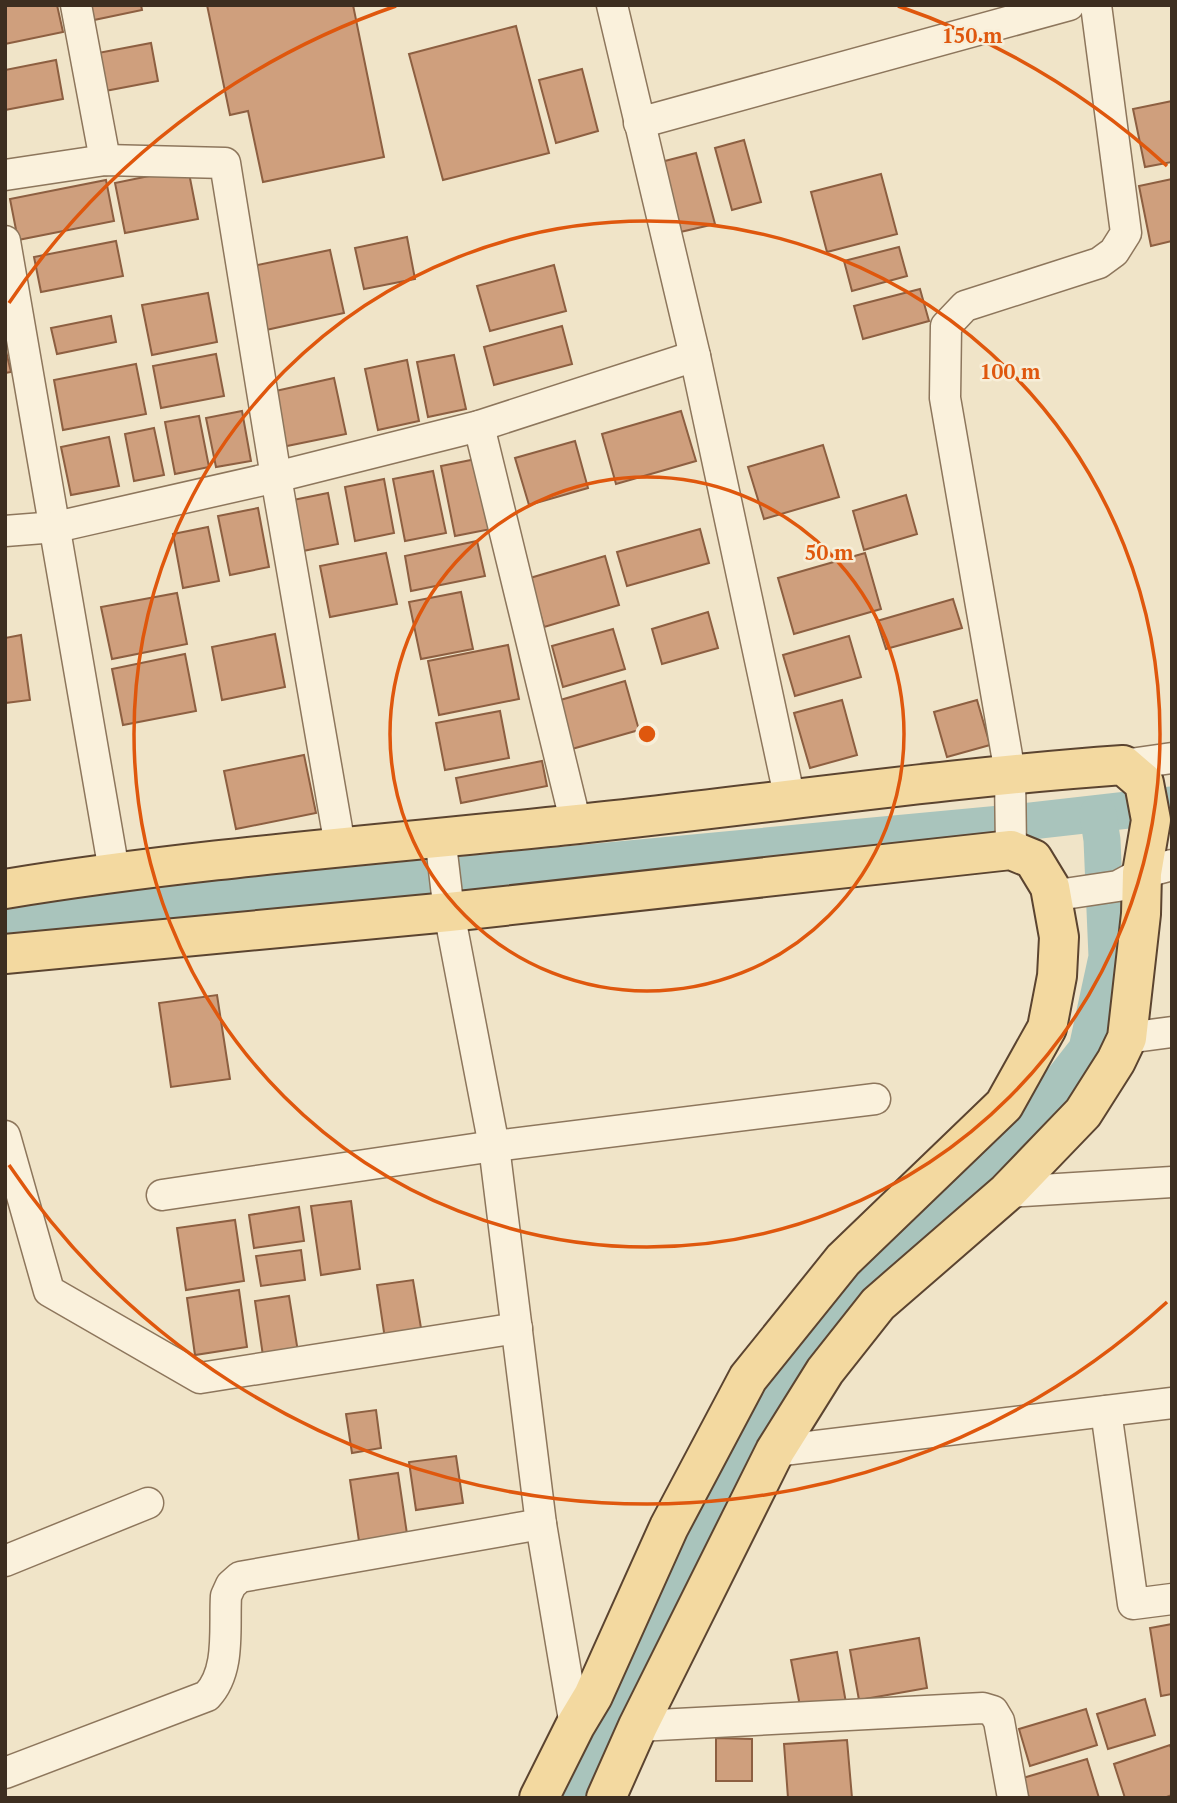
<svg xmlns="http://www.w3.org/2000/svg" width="1177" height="1803" font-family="'PT Serif',serif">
  <rect width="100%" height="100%" fill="#f0e4c8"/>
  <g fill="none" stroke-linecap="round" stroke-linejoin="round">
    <g stroke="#a9c4bc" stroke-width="37">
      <polyline points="5,918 1031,821 1172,805"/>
      <polyline points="572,1798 728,1477 787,1364 860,1283 1020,1135 1087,1049 1107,957 1102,840 1098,814"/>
    </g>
  </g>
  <g fill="#cf9f7d" stroke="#8d5f41" stroke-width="2">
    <polygon points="5,5 57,5 63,32 5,44"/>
    <polygon points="91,5 141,5 142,10 94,20"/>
    <polygon points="207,5 353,5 384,157 263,182 248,111 230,115"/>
    <polygon points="516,26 549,153 443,180 409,54"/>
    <polygon points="151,43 158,81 105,91 98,53"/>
    <polygon points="56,60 63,99 5,110 5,70"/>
    <polygon points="582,69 598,131 556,143 539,80"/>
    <polygon points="1172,101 1172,162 1145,167 1133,109"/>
    <polygon points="744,140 761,202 732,210 715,148"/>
    <polygon points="696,153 715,224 676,233 657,163"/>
    <polygon points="188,168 198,219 125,233 115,183"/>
    <polygon points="881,174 897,234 827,252 811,192"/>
    <polygon points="1172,179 1172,241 1151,246 1139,186"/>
    <polygon points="106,180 114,221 18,240 10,199"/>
    <polygon points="407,237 415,279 364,289 355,248"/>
    <polygon points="116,241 123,276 41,292 34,257"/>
    <polygon points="899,247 907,276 852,291 844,261"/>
    <polygon points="330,250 344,313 266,330 253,266"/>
    <polygon points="554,265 566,311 490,331 477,286"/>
    <polygon points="920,289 929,321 863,339 854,306"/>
    <polygon points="208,293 217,342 152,355 142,305"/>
    <polygon points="111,316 116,342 57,354 51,328"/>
    <polygon points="562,326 572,364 494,385 484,347"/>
    <polygon points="5,347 11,372 5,373"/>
    <polygon points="216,354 224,396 161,408 153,366"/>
    <polygon points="454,355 466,409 428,417 417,362"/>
    <polygon points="407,360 419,421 378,430 365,369"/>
    <polygon points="136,364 146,414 63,430 54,380"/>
    <polygon points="334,378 346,434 282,447 271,392"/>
    <polygon points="242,411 251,461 216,467 206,418"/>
    <polygon points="681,411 696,461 616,484 602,434"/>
    <polygon points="199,416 209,467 175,474 165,422"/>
    <polygon points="154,428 164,475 134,481 125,434"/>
    <polygon points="109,437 119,486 71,495 61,447"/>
    <polygon points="575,441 588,488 529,505 515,458"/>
    <polygon points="823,445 839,497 764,519 748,467"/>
    <polygon points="476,459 491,529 455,536 441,466"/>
    <polygon points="433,471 446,533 405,541 393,479"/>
    <polygon points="384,479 394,533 355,541 345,487"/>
    <polygon points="328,493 338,544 303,551 293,500"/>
    <polygon points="906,495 917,534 864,550 853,511"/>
    <polygon points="258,508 269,567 230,575 218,516"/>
    <polygon points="208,527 219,581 183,588 173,534"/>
    <polygon points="700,529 709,563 627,586 617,552"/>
    <polygon points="477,541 485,576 411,591 405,556"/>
    <polygon points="386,553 397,604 330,617 320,566"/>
    <polygon points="865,553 881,609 794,634 778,578"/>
    <polygon points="605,556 619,605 544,627 530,578"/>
    <polygon points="461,592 473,649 421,659 409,602"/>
    <polygon points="177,593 187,644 112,659 101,607"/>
    <polygon points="953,599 962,628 886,649 877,621"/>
    <polygon points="708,612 718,648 662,664 652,629"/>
    <polygon points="613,629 625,669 563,687 552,646"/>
    <polygon points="275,634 285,687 222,700 212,647"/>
    <polygon points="21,635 30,700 5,703 5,638"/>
    <polygon points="849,636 861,677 795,696 783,655"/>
    <polygon points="508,645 519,699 439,715 428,661"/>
    <polygon points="185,654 196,711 123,725 112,669"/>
    <polygon points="625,681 639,730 572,749 557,701"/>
    <polygon points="842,700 857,755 810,768 794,713"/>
    <polygon points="977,700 990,745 947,757 934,712"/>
    <polygon points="500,711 509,758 445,770 436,723"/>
    <polygon points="304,755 316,813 236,829 224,771"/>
    <polygon points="542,761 547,786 461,803 456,778"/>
    <polygon points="217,995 230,1079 171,1087 159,1003"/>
    <polygon points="351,1201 360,1269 321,1275 311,1206"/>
    <polygon points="299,1207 304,1241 254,1248 249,1215"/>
    <polygon points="235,1220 244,1281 186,1290 177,1228"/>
    <polygon points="301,1250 305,1280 261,1286 256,1256"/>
    <polygon points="413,1280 422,1334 385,1339 377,1285"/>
    <polygon points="239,1290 247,1347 195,1355 187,1298"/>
    <polygon points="289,1296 298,1352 263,1356 255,1301"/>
    <polygon points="376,1410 381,1448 352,1453 346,1414"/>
    <polygon points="456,1456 463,1503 416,1510 409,1462"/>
    <polygon points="398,1473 407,1534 359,1541 350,1480"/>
    <polygon points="1172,1624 1172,1694 1161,1696 1150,1628"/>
    <polygon points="919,1638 927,1688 859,1700 850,1650"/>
    <polygon points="837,1652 846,1703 801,1711 791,1660"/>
    <polygon points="1145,1699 1155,1735 1108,1749 1097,1714"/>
    <polygon points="1086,1709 1097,1745 1030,1766 1019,1729"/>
    <polygon points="716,1738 752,1739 752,1781 716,1781"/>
    <polygon points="847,1740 852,1798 788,1798 784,1744"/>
    <polygon points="1170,1745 1172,1751 1172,1795 1164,1798 1125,1798 1114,1764"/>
    <polygon points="1087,1759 1099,1798 1029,1798 1023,1778"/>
  </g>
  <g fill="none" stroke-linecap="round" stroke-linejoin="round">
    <g stroke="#8d765c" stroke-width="33">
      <g id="minor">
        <polyline points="76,5 105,160"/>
        <polyline points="612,5 695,356 790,800"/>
        <polyline points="639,123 1069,5"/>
        <polyline points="5,175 105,160 225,163 276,477 340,846"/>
        <polyline points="5,241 114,871"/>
        <polyline points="479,426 576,824"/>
        <polyline points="5,531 56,527 276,477 479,426 695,356"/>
        <polyline points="1123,765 1172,758"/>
        <polyline points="440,836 449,912 494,1146 541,1524 575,1726"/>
        <polyline points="1011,850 1010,773 945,398 946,326 965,306 1099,263 1114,252 1126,233 1096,5"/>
        <polyline points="1051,896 1118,886 1142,873 1172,865"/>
        <polyline points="1127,1038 1172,1032"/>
        <polyline points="5,1136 49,1291 200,1378 517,1328"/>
        <polyline points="1007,1192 1172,1182"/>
        <polyline points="162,1195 494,1146 875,1099"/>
        <polyline points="1106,1411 1133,1604 1172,1599"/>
        <polyline points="775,1451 1172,1403"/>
        <polyline points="5,1561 148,1503"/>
        <polyline points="638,1726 983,1708 993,1711 999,1721 1013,1798"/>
        <path d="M5 1773 207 1696C231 1671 224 1628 226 1596L231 1585 240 1577 541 1524"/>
      </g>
    </g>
    <g stroke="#5b4430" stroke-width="42">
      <g id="primary">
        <path d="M5 889C195 858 387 844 578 824 760 805 941 778 1123 765L1144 783 1151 820 1142 873 1141 914 1127 1038 1116 1061 1083 1113 1007 1192 878 1304 825 1371 775 1451 638 1726 606 1798"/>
        <polyline points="5,954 449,912 1011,850 1033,859 1050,887 1059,937 1057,976 1047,1028 1004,1105 843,1260 748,1378 669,1527 593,1696 575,1726 539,1798"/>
      </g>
    </g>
    <use href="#minor" stroke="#faf1dc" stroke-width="30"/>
    <use href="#primary" stroke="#f3d9a0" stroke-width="38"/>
  </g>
  <g fill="none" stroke="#df570d" stroke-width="3.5">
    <circle cx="647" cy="734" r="257"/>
    <circle cx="647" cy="734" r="513"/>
    <path d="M1167 1302A770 770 0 0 1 9 1165M9 303A770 770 0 0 1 396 6M898 6A770 770 0 0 1 1167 166"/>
  </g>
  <circle cx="647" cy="734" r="10" fill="#df570d" stroke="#f7eed8" stroke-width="3.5"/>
  <g font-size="21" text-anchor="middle" font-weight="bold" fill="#df570d" stroke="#f7eed8" stroke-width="5" stroke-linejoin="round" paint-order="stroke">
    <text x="972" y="43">150 m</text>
    <text x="1010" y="379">100 m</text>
    <text x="829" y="560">50 m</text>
  </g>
  <rect width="1177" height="1803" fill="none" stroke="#3d2e20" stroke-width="14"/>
</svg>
